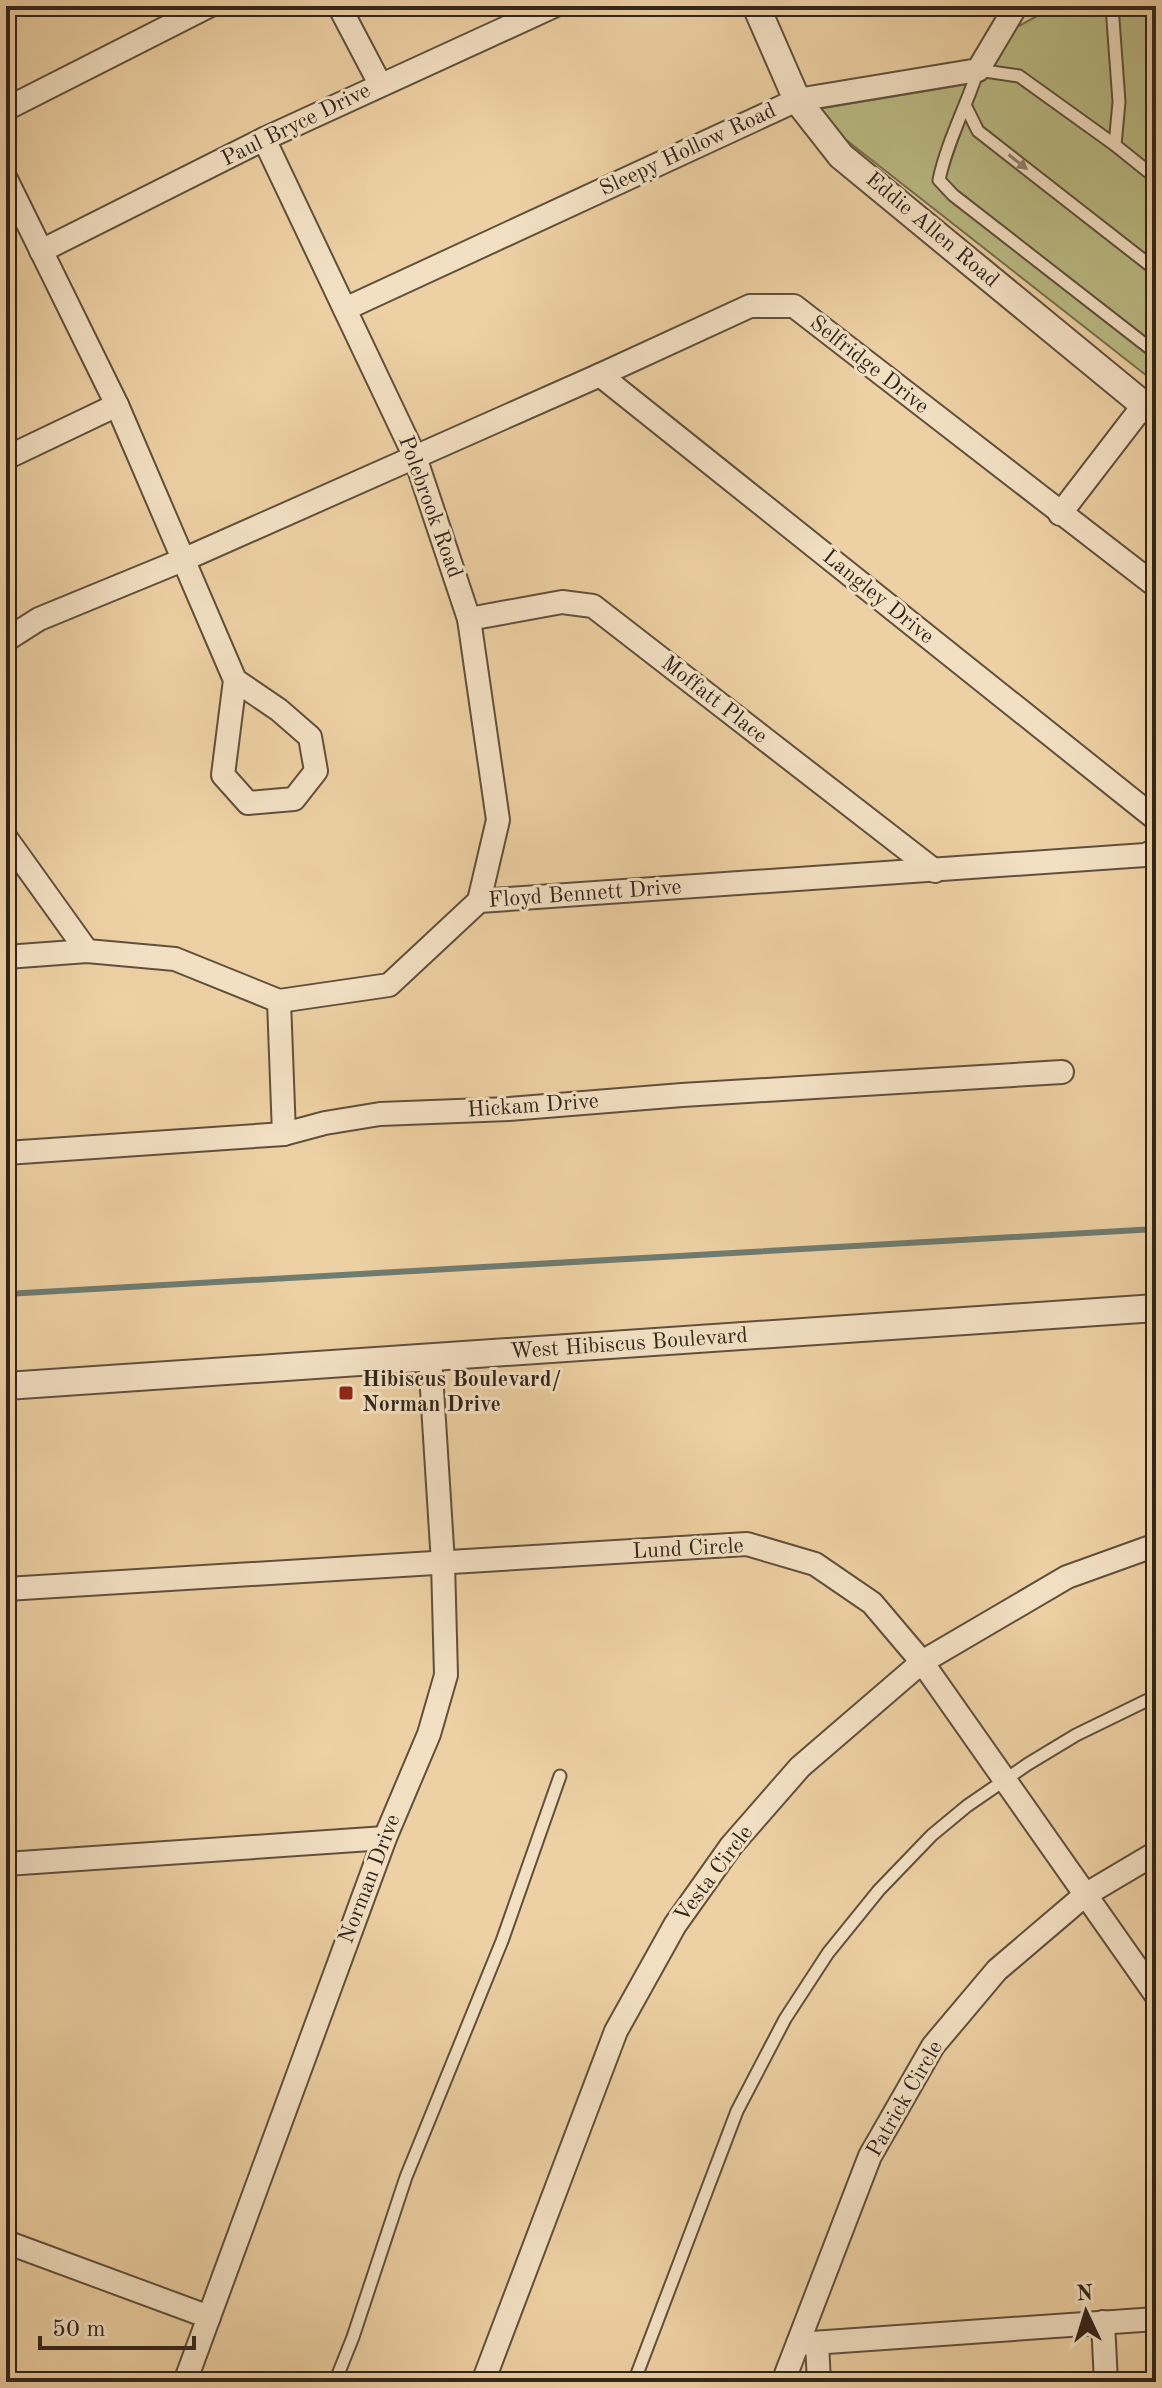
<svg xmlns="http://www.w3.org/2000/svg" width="1162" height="2388" font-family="'Old Standard TT',serif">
  <rect width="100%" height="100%" fill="#edd0a3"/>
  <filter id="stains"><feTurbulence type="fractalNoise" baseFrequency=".0025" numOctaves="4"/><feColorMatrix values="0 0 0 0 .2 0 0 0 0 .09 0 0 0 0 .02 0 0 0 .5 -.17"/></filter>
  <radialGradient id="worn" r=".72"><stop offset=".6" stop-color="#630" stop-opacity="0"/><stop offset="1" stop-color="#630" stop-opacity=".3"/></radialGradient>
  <polygon fill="#babb84" stroke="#767050" stroke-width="2" points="1055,6 1156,6 1156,383 836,132 818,109 980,82 987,77 1017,27"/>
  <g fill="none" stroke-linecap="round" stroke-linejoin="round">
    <polyline stroke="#6f7c70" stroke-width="6" points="6,1294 1156,1229"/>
    <g stroke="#60503d" stroke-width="15">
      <g id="service">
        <polyline points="1112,6 1119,102 1115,145"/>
        <polyline points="966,107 978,131 1156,270"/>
        <path d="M1156 178 1115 145 1019 76 978 70C966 107 947 142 939 180L953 195 1156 353"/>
        <polyline points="335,2382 353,2337 406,2177 502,1941 560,1776"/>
        <polyline points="634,2382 737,2111 785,2019 828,1953 879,1890 932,1835 967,1806 1028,1764 1076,1735 1156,1696"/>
      </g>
    </g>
    <g stroke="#60503d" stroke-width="26">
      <g id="minor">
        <polyline points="339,6 380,84"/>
        <polyline points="6,109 209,6"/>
        <polyline points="264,139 415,457 469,619 498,820 479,901"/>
        <polyline points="6,179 117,405 235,680 223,775 248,803 294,799 316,771 310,737 279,710 235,680"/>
        <polyline points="41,251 264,139 554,6"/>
        <polyline points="345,309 797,100 978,70 1016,6"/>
        <polyline points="600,375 1156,819"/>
        <polyline points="6,458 117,405"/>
        <polyline points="1060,514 1143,406"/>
        <polyline points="469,619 562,602 593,606 935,871"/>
        <polyline points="6,640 39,619 185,559 600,375 750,306 794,306 1156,586"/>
        <polyline points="6,838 87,951"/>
        <polyline points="6,957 87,951 175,959 279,1001 389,985 479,901 1145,855 1156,850"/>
        <polyline points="279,1001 284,1134"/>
        <polyline points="6,1153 284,1134 325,1123 380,1114 509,1109 682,1095 1062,1072"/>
        <polyline points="6,1589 747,1544 815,1564 872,1603 922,1662 1156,1995"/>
        <polyline points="6,1864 385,1838"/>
        <polyline points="6,2242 209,2317"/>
        <polyline points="1103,2322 1106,2382"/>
        <polyline points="817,2343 819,2382"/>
        <polyline points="798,2344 1156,2319"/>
        <polyline points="185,2382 385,1838 429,1734 446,1675 443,1563 430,1358"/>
        <polyline points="483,2382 616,2031 675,1925 731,1846 800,1767 922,1662 1067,1577 1156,1545"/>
        <polyline points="783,2382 870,2156 933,2046 997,1970 1085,1895 1156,1853"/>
      </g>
    </g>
    <g stroke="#60503d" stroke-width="30">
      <g id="tertiary">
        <polyline points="756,6 797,100 841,156 1156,415"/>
        <polyline points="6,1386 1156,1308"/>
      </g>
    </g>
    <use href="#service" stroke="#f3e0c3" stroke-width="11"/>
    <use href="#minor" stroke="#f3e0c3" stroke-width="22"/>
    <use href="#tertiary" stroke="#f3e0c3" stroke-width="26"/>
  </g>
  <defs><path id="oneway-solid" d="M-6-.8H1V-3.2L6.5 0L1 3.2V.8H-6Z" transform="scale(2)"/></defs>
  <use fill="#92826f" href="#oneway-solid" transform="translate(1018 162) rotate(38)"/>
  <rect fill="#8f2418" stroke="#f3e0c3" stroke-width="3" x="338" y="1385" width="16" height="16" rx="4"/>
  <g text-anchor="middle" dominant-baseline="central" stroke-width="6" stroke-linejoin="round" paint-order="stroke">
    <g font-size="22" fill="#31251b" stroke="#f3e0c3">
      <text transform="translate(296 125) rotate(-26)">Paul Bryce Drive</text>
      <text transform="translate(688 150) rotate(-25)">Sleepy Hollow Road</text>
      <text transform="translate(932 230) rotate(40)">Eddie Allen Road</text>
      <text transform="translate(869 365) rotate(38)">Selfridge Drive</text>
      <text transform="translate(430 507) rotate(70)">Polebrook Road</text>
      <text transform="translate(878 597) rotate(39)">Langley Drive</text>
      <text transform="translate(714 700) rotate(38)">Moffatt Place</text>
      <text transform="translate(585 894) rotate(-4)">Floyd Bennett Drive</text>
      <text transform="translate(533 1106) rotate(-4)">Hickam Drive</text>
      <text transform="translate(629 1344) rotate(-4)">West Hibiscus Boulevard</text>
      <text transform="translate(688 1549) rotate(-3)">Lund Circle</text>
      <text transform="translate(714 1874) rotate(-53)">Vesta Circle</text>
      <text transform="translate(370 1879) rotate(-69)">Norman Drive</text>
      <text transform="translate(905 2099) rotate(-60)">Patrick Circle</text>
    </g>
    <g font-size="22" font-weight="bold" fill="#31251b" stroke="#f3e0c3" text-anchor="start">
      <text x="362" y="1380">Hibiscus Boulevard/<tspan x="362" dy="25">Norman Drive</tspan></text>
    </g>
  </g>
  <rect width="1162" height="2388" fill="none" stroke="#edd0a3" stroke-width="32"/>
  <rect x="8" y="8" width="1146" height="2372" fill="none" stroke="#31251b" stroke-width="4"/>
  <rect x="16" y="16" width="1130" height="2356" fill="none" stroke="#31251b" stroke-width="2"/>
  <g transform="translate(1086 2312) rotate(356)" stroke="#f3e0c3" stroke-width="6" paint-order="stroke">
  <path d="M0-6L14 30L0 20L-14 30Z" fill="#31251b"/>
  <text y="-12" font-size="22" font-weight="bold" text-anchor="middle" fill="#31251b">N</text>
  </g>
  <path d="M40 2336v12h154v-12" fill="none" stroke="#31251b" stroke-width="4"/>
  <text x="52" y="2336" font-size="24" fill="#31251b" stroke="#f3e0c3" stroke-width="6" paint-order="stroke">50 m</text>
  <rect width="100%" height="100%" filter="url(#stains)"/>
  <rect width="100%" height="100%" fill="url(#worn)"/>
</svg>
